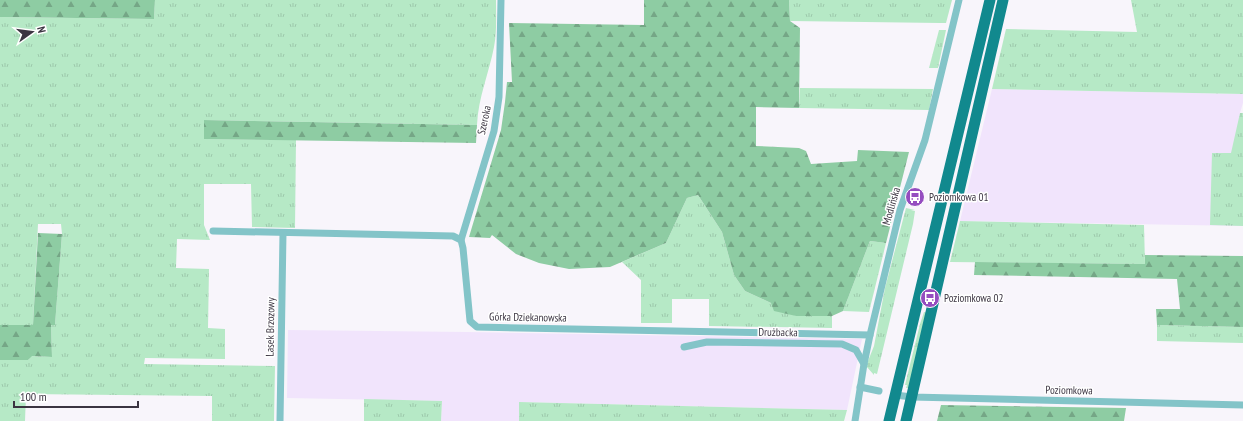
<svg xmlns="http://www.w3.org/2000/svg" width="1243" height="421" font-family="'PT Sans Narrow',sans-serif">
  <defs>
    <pattern id="grass-tufts" width="24" height="20" patternUnits="userSpaceOnUse"><rect width="24" height="20" fill="#b6e9c6"/><path d="M3 7l-1-3M5 7V3M7 7l1-3M15 17l-1-3M17 17v-4M19 17l1-3" fill="none" stroke="#9dc8ab"/></pattern>
    <pattern id="forest-firs" width="22" height="20" patternUnits="userSpaceOnUse"><rect width="22" height="20" fill="#8ecca3"/><path d="M5 1l3.5 6h-7zM16 11l3.5 6h-7z" fill="#75a686"/></pattern>
  </defs>
  <rect width="100%" height="100%" fill="#f8f5fb"/>
  <g fill="#f1e4fc">
    <polygon points="992,89 1243,94 1243,103 1240,113 1243,226 960,221"/>
    <polygon points="288,330 467,332 862,339 847,410 519,402 519,421 441,421 442,401 287,398"/>
  </g>
  <g fill="url(#grass-tufts)">
    <path d="M155 0H496C496 15 497 32 494 47 489 73 478 98 477 125L204 120V139L296 140 295 228 252 227 251 184H204V225L210 240 177 239 176 268 209 269 208 328 225 329V359L145 358 144 364 275 366 274 421H212V396L26 394 25 421H0V360H28L31 356 52 357 51 325H55L62 234 61 224H38L33 325H0V17L154 19Z"/>
    <polygon points="789,0 952,0 946,23 940,23 790,21"/>
    <polygon points="1131,0 1243,0 1243,94 992,89 1006,29 1137,32"/>
    <polygon points="939,30 946,30 938,68 929,68"/>
    <polygon points="800,88 933,89 929,110 799,108"/>
    <polygon points="1240,113 1243,113 1243,226 1210,225 1212,153 1231,153"/>
    <polygon points="698,195 722,232 734,275 745,291 771,303 796,316 832,316 832,328 709,326 709,299 672,299 672,323 641,323 641,280 622,262 666,243 687,198"/>
    <polygon points="906,208 915,210 911,210 915,211 913,224 877,374 874,373 874,375 866,366 874,346 885,288"/>
    <polygon points="960,221 1144,225 1145,264 950,262"/>
    <polygon points="870,241 886,243 869,312 843,311"/>
    <polygon points="924,312 929,313 910,388 906,388 907,385 905,385 920,324 922,325 920,324"/>
    <polygon points="1157,325 1243,327 1243,343 1157,341"/>
    <polygon points="364,399 442,401 441,421 364,421"/>
    <polygon points="519,402 847,410 844,421 519,421"/>
  </g>
  <g fill="url(#forest-firs)">
    <polygon points="0,0 155,0 154,19 0,17"/>
    <polygon points="644,0 789,0 790,21 800,28 799,108 756,107 756,146 799,148 806,151 811,164 857,161 858,150 909,152 886,243 870,241 843,311 832,316 796,316 774,311 771,303 745,291 734,275 722,232 698,195 687,198 666,243 610,267 569,269 539,263 516,254 492,235 490,238 469,237 501,130 505,102 507,82 512,82 509,23 644,25"/>
    <polygon points="204,120 477,125 476,143 204,139"/>
    <polygon points="38,233 62,234 55,325 51,325 52,357 32,356 28,360 0,360 0,325 33,325"/>
    <polygon points="1145,255 1243,256 1243,327 1157,325 1156,309 1180,309 1177,279 974,275 975,262 1145,264"/>
    <polygon points="941,405 1126,408 1124,421 937,421"/>
  </g>
  <g fill="none" stroke-linecap="round" stroke-linejoin="round">
    <g stroke="#83c4c8" stroke-width="7">
      <polyline points="213,231 453,236 461,240 463,248 470,321 477,327 870,335"/>
      <polyline points="461,240 494,131 499,97 501,0"/>
      <polyline points="684,347 707,342 842,344 856,350 864,364"/>
      <polyline points="860,387 879,391"/>
      <polyline points="895,395 912,397 1243,405"/>
      <polyline points="280,421 283,233"/>
      <polyline points="855,421 864,364 870,335 900,210 925,140 959,0"/>
    </g>
    <g stroke="#11898e" stroke-width="11">
      <polyline points="889,421 990,0"/>
      <polyline points="906,421 1003,0"/>
    </g>
  </g>
  <defs>
    <g id="bus-disc" transform="scale(1)"><circle r="9.5" fill="#954dc0" stroke="#fff"/><path d="M-5-6H5V4H4V6H2V4H-2V6H-4V4H-5ZM-3.5-4V0h7V-4ZM-3.5 1.2v1.5H-2V1.2ZM2 1.2v1.5H3.5V1.2Z" fill="#fff"/></g>
  </defs>
  <g fill-rule="evenodd">
    <use href="#bus-disc" x="915" y="197"/>
    <use href="#bus-disc" x="930" y="298"/>
  </g>
  <g text-anchor="middle" dominant-baseline="central" stroke-width="3" stroke-linejoin="round" paint-order="stroke">
    <g font-size="11" fill="#3b3441" stroke="#fff">
      <text transform="translate(484 120) rotate(-78)">Szeroka</text>
      <text transform="translate(891 206) rotate(-74)">Modlińska</text>
      <text transform="translate(528 317) rotate(1)">Górka Dziekanowska</text>
      <text transform="translate(270 327) rotate(-89)">Lasek Brzozowy</text>
      <text transform="translate(778 332) rotate(1)">Drużbacka</text>
      <text transform="translate(1069 390) rotate(1)">Poziomkowa</text>
    </g>
    <g font-size="11" fill="#3b3441" stroke="#fff" text-anchor="start">
      <text x="929" y="197">Poziomkowa 01</text>
      <text x="944" y="298">Poziomkowa 02</text>
    </g>
  </g>
  <g transform="translate(32 32) rotate(76)" stroke="#ffffff" stroke-width="3" paint-order="stroke">
  <path d="M0-3L7 15L0 10L-7 15Z" fill="#3b3441"/>
  <text y="-6" font-size="11" font-weight="bold" text-anchor="middle" fill="#3b3441">N</text>
  </g>
  <path d="M14 401v6h124v-6" fill="none" stroke="#3b3441" stroke-width="2"/>
  <text x="20" y="401" font-size="12" fill="#3b3441" stroke="#ffffff" stroke-width="3" paint-order="stroke">100 m</text>
</svg>
